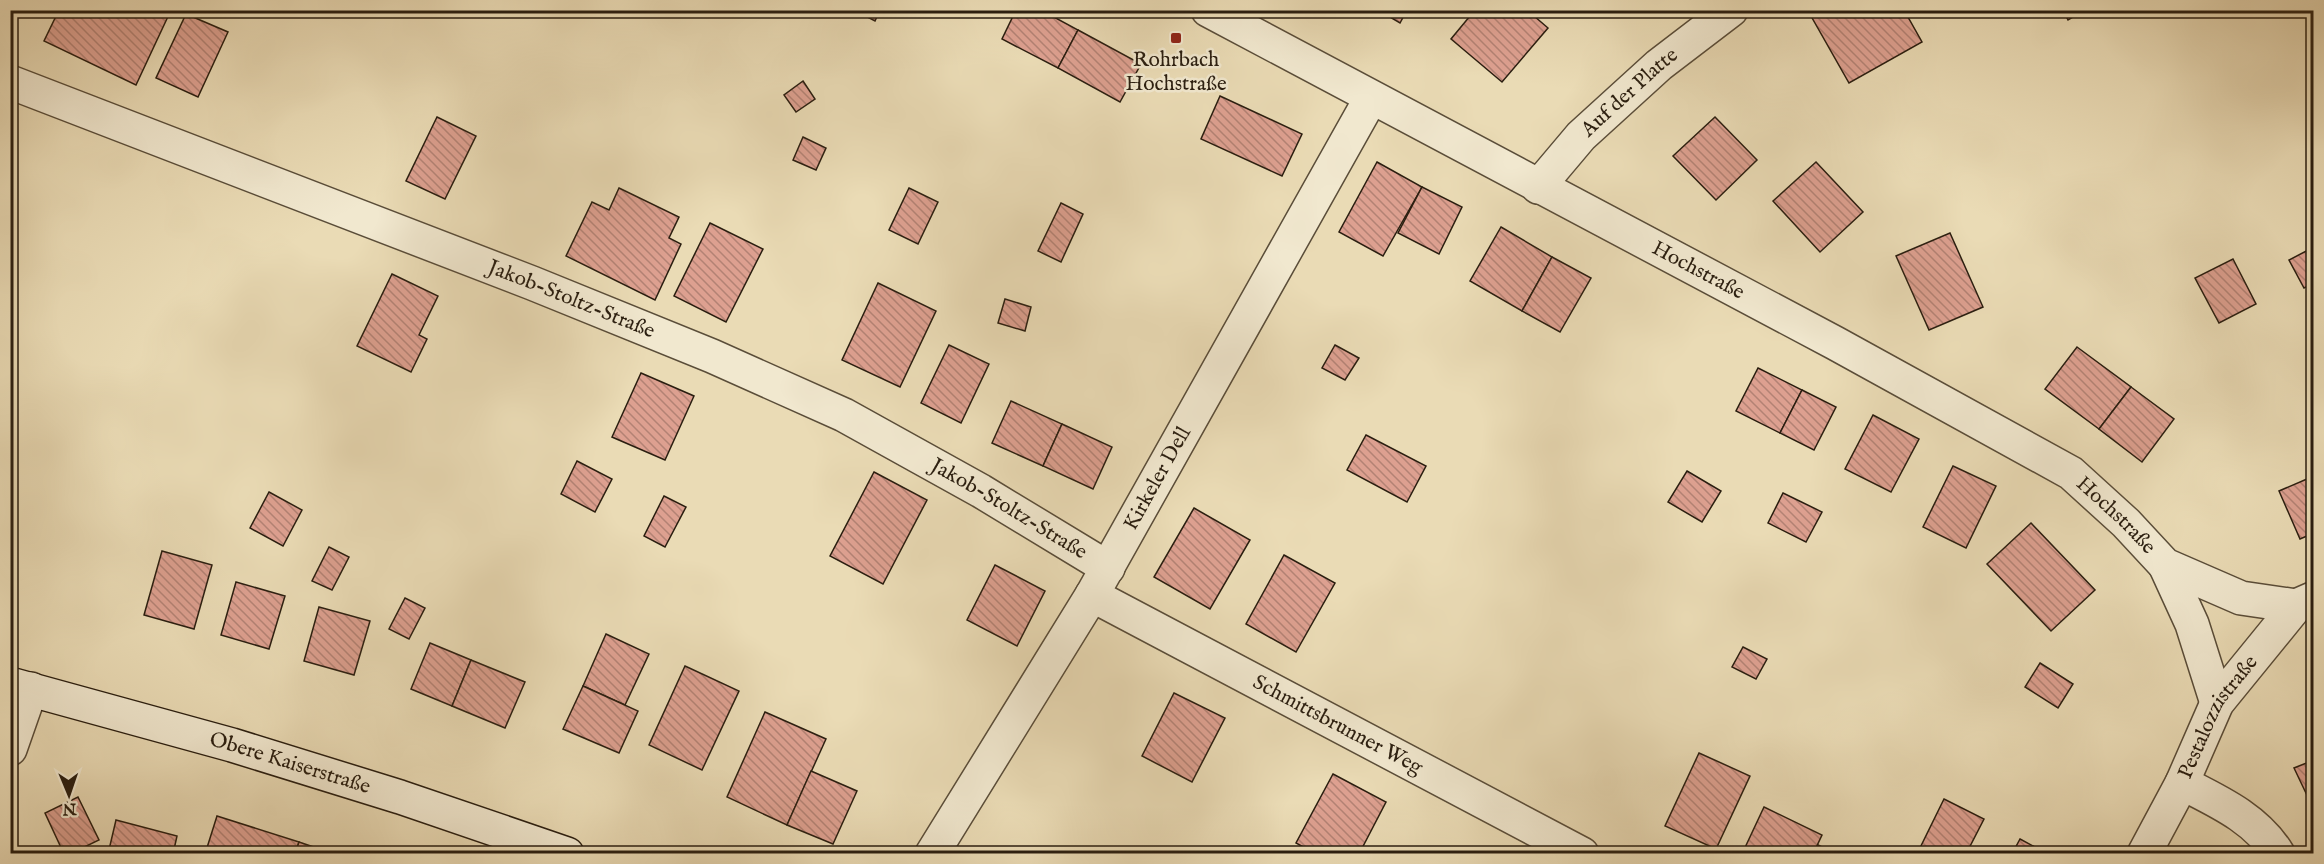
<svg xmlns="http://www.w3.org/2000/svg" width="2324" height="864" font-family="'IM FELL English',serif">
  <defs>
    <pattern id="building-back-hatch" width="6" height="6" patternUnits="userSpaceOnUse" patternTransform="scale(1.5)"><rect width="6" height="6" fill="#dda090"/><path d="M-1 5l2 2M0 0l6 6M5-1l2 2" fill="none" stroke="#b38274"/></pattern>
  </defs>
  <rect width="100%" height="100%" fill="#eadbb5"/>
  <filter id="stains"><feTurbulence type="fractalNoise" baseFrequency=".00333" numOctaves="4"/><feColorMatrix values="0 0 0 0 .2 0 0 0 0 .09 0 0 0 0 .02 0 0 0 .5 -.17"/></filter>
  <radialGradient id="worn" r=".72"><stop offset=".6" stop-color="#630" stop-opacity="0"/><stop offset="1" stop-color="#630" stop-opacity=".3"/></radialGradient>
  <g fill="url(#building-back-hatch)" stroke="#2a1e10" stroke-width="1.5">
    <polygon points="59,10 171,10 136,85 44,41"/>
    <polygon points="854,10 880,10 875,21"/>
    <polygon points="1016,10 1041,10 1078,30 1058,68 1002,39"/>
    <polygon points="1378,10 1407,10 1400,23"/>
    <polygon points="1475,10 1527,10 1548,28 1502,82 1451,39"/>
    <polygon points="1821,10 1904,10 1922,42 1849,83 1811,16"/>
    <polygon points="2063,10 2085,10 2068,20"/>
    <polygon points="186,14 228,32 198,97 156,78"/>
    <polygon points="1078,30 1141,64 1120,102 1058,68"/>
    <polygon points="803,81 815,99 796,112 784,95"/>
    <polygon points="1220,96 1302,134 1282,176 1201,139"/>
    <polygon points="437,117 476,136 445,199 406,181"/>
    <polygon points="1715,117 1757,160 1716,200 1673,156"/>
    <polygon points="803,137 826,148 816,170 793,160"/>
    <polygon points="1377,162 1422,187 1383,256 1339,232"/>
    <polygon points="1816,162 1863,212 1820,252 1773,201"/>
    <polygon points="1422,187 1462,207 1439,254 1398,233"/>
    <polygon points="619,188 679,217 669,238 681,244 655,300 566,256 592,202 609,210"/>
    <polygon points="909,188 938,202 918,244 889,230"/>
    <polygon points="1061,203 1083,214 1061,262 1038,251"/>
    <polygon points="710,223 763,249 726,322 674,296"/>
    <polygon points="1501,227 1552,257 1522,311 1470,281"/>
    <polygon points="1950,233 1983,307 1929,330 1896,256"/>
    <polygon points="2314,247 2314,283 2304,288 2289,260"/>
    <polygon points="1552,257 1591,278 1560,332 1522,311"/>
    <polygon points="2233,259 2256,304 2219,323 2195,278"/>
    <polygon points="392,274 438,296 419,335 427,339 411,372 357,346"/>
    <polygon points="878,283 936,311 900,387 842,360"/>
    <polygon points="1005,299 1031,307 1025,331 998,323"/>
    <polygon points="949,345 989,364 961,423 921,403"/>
    <polygon points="1335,345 1359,358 1345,380 1322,368"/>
    <polygon points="2077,347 2131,387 2099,429 2045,389"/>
    <polygon points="1758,368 1802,390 1780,433 1736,411"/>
    <polygon points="641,373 694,396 665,460 612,437"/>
    <polygon points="2131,387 2174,419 2142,462 2099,429"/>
    <polygon points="1802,390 1836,407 1814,450 1780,433"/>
    <polygon points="1011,401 1062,424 1043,466 992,443"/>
    <polygon points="1873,415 1919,439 1891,492 1845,469"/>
    <polygon points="1062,424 1112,447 1093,489 1043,466"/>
    <polygon points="1366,435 1426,466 1407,502 1347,470"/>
    <polygon points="577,461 612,479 595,512 561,494"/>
    <polygon points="1953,466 1996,486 1966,548 1923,527"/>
    <polygon points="1687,471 1721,491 1702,522 1668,502"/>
    <polygon points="874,472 927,500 883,584 830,556"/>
    <polygon points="2314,476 2314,533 2300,539 2279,491"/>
    <polygon points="269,492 302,510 283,546 250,528"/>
    <polygon points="1783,493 1822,512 1806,542 1768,523"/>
    <polygon points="664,496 686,507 665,547 644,536"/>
    <polygon points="1194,508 1250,540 1210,609 1154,577"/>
    <polygon points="2031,523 2095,590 2051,631 1987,564"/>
    <polygon points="329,547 349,557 332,590 312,581"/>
    <polygon points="162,551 212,565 194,629 144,615"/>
    <polygon points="1284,555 1335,583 1296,652 1246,624"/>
    <polygon points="995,565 1045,591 1017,646 967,620"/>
    <polygon points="236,582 285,596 269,649 221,635"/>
    <polygon points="405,598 425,608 409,639 389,629"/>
    <polygon points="319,607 370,621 354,675 304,661"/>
    <polygon points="606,634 649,654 625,705 583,686"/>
    <polygon points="430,643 471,660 452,706 411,689"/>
    <polygon points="1743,647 1767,659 1756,679 1732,667"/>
    <polygon points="471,660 525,682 505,728 452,706"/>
    <polygon points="2040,663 2073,684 2058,708 2025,687"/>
    <polygon points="685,666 739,691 702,770 649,745"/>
    <polygon points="583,686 638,711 619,753 563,729"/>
    <polygon points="1174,693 1225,718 1192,782 1142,756"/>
    <polygon points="765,712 826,739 787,825 727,797"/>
    <polygon points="1699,753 1750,776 1716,849 1665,826"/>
    <polygon points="2314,760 2314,810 2294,768"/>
    <polygon points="811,771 857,791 833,844 787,825"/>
    <polygon points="1333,774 1386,802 1359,854 1316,854 1296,843"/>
    <polygon points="78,797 99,840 70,854 64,854 45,813"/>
    <polygon points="1944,799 1984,819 1966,854 1917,854"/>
    <polygon points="1764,807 1822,835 1813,854 1742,854"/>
    <polygon points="217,816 299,842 295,854 205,854"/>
    <polygon points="116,820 177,836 173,854 108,854"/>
    <polygon points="2020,839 2048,854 2012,854"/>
    <polygon points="299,842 334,854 295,854"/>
    <polygon points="1818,845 1836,854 1813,854"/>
  </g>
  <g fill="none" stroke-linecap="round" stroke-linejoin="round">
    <g stroke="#5a4d39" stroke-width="36">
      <g id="minor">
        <path id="s1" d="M1208 10 1835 343 2071 473 2126 523 2165 565 2241 598 2296 606"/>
        <path id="s2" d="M10 82 532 283 712 356 844 415 981 491 1108 568"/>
        <path id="s3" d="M1538 187 1581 136 1659 65 1731 10"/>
        <polyline points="2165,565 2192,624 2217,703"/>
        <path id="s4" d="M1092 595 1582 854"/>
        <polyline points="10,749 31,689"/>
        <path d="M2182 783C2217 801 2256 818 2278 854"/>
        <path id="s5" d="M932 854 1092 595 1371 98"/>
        <path id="s6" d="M2144 854 2182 783 2217 703 2296 606 2312 599"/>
      </g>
    </g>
    <g stroke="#2a1e10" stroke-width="36">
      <g id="secondary">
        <path id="s7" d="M10 684 232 745 400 797 567 854"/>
      </g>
    </g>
    <use href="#minor" stroke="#f1e8cf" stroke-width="33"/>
    <use href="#secondary" stroke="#f1e8cf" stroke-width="33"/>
  </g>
  <rect fill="#8f2418" stroke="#f1e8cf" stroke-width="2" x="1170" y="32" width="12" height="12" rx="3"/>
  <g text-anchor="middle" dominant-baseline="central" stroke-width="5" stroke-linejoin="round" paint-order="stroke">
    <g font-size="21" fill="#2a1e10" stroke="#f1e8cf">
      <text x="1176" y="60">Rohrbach<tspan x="1176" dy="24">Hochstraße</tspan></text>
    </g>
    <g font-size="21" fill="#2a1e10" stroke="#f1e8cf">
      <text stroke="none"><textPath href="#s3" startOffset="132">Auf der Platte</textPath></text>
      <text stroke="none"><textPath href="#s1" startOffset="555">Hochstraße</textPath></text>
      <text stroke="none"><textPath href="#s2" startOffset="602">Jakob-Stoltz-Straße</textPath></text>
      <text stroke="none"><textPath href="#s5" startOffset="438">Kirkeler Dell</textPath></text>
      <text stroke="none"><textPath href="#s2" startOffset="1088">Jakob-Stoltz-Straße</textPath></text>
      <text stroke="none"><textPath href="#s1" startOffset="1041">Hochstraße</textPath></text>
      <text stroke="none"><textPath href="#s6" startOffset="156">Pestalozzistraße</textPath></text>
      <text stroke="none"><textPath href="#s4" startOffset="278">Schmittsbrunner Weg</textPath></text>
      <text stroke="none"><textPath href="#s7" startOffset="291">Obere Kaiserstraße</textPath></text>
    </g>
  </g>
  <rect width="2324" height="864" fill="none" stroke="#eadbb5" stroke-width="36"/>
  <rect x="12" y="12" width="2300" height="840" fill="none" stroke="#2a1e10" stroke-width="3"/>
  <rect x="18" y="18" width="2288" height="828" fill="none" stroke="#2a1e10" stroke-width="1.5"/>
  <g transform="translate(69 795) rotate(178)" stroke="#f1e8cf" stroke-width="4.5" paint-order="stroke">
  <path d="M0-4.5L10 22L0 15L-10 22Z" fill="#2a1e10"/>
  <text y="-9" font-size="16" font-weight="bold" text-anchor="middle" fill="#2a1e10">N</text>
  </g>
  <rect width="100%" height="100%" filter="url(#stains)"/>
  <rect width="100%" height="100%" fill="url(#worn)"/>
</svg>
